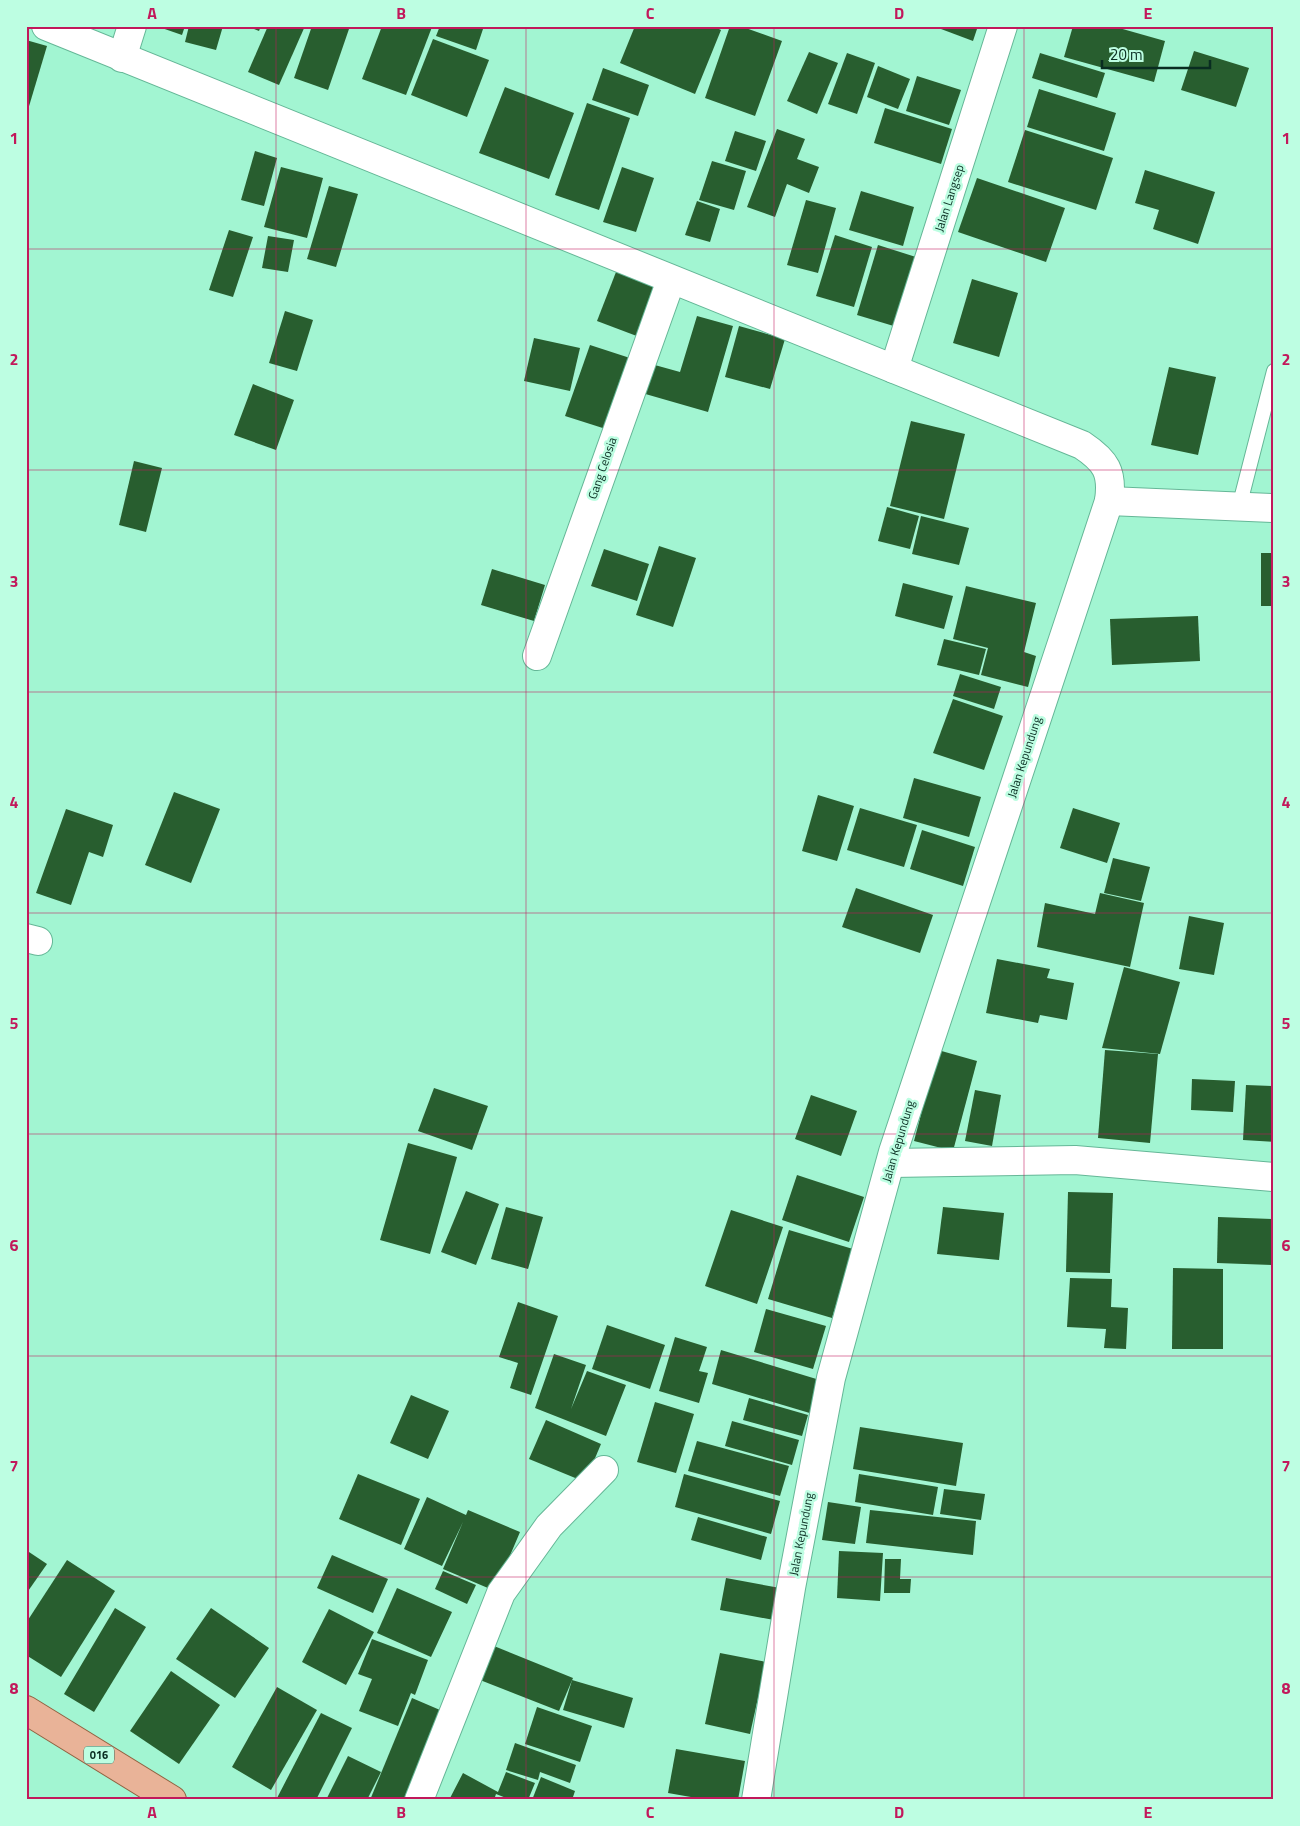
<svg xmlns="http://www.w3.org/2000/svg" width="1300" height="1826" font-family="'Titillium Web',sans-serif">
  <rect width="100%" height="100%" fill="#a2f5d2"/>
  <g fill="#285e2f">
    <polygon points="156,26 185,26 182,35"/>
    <polygon points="189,26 223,26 216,50 185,42"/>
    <polygon points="246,26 261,26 259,31"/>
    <polygon points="268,26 305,26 279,85 248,72"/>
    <polygon points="312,26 350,26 328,90 294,78"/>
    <polygon points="382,26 432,27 406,95 362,79"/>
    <polygon points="440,26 484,26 476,50 436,36"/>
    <polygon points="635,26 713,26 721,30 695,94 620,63"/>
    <polygon points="730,26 740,26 782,41 755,116 705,98"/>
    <polygon points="933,26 978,26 973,41"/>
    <polygon points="1073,26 1112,26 1165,41 1154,82 1064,57"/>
    <polygon points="433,39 489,60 467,117 411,95"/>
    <polygon points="26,40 47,46 27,113 26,113"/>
    <polygon points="1194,51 1249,68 1236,107 1181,90"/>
    <polygon points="809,52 838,63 817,114 787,101"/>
    <polygon points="847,53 875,63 857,114 828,104"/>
    <polygon points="1040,53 1105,73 1097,98 1032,78"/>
    <polygon points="878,66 910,79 898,109 867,97"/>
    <polygon points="603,68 649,85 638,116 592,100"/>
    <polygon points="917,76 961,90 949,125 906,111"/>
    <polygon points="505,87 574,113 549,179 479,153"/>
    <polygon points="1039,89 1116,113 1104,151 1027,127"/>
    <polygon points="587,103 630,118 599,210 555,195"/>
    <polygon points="885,108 952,129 941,164 874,143"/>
    <polygon points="777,129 805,139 797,159 819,167 809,193 787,184 775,217 747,207"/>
    <polygon points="1025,130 1113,158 1096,210 1008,182"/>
    <polygon points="735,131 766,141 756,171 725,161"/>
    <polygon points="255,151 277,158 264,206 241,200"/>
    <polygon points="712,161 746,171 734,210 699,200"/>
    <polygon points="281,167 323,178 307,238 264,227"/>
    <polygon points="622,167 654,178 636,232 603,222"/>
    <polygon points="1145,170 1215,192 1198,244 1153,229 1159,210 1135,203"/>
    <polygon points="977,178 1065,208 1046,262 958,232"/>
    <polygon points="329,186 358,194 336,267 307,259"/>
    <polygon points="861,191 914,207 903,246 849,230"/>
    <polygon points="806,200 836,208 818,273 787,265"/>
    <polygon points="697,201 720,209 710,242 685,235"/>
    <polygon points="229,230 253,237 233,297 209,290"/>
    <polygon points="835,235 872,247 854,307 816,296"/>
    <polygon points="268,236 294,240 288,272 262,268"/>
    <polygon points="878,245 919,258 897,327 857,315"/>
    <polygon points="616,272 661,290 642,338 597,321"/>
    <polygon points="972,279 1018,293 999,357 953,343"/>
    <polygon points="285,311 313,320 297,371 269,363"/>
    <polygon points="697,316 733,326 708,412 635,391 644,362 680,372"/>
    <polygon points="739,326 785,339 770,389 725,377"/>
    <polygon points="534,338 580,348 570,391 524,381"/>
    <polygon points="590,345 633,359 609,430 565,416"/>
    <polygon points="1169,367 1216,377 1198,455 1151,445"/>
    <polygon points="253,384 294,400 276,450 234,435"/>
    <polygon points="911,421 965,434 944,519 890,506"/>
    <polygon points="134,461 162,468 146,532 119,525"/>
    <polygon points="887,507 919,516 910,549 878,541"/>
    <polygon points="921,516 969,528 959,565 912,554"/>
    <polygon points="659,546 696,558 673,627 636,615"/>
    <polygon points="604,549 649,564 637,601 591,586"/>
    <rect x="1261" y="553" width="13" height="53"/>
    <polygon points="492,569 545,585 534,621 481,605"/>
    <polygon points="903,583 953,596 944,629 895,616"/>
    <polygon points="966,586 1036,603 1024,652 1036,656 1028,687 981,675 988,648 953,639"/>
    <polygon points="1198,616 1200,661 1112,665 1110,619"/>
    <polygon points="944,639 986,649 979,675 937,665"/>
    <polygon points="960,674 1001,687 994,709 953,696"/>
    <polygon points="953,699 1003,716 984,770 933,753"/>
    <polygon points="914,778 981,797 969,837 903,818"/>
    <polygon points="174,792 220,809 191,883 145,865"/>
    <polygon points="818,795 854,806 837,861 802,851"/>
    <polygon points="860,808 917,825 904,867 847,850"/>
    <polygon points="1073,808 1120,823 1107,863 1060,848"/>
    <polygon points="66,809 113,825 103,857 89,852 71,905 36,893"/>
    <polygon points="922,830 975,847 963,886 910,869"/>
    <polygon points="1113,858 1150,867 1141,901 1104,893"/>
    <polygon points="856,888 933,915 920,953 842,927"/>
    <polygon points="1100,893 1144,903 1130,967 1037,947 1045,903 1095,914"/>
    <polygon points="1189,916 1224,923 1214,975 1179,969"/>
    <polygon points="997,959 1050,969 1047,978 1074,983 1067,1020 1040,1015 1038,1023 986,1013"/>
    <polygon points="1124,967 1180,982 1160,1054 1102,1048"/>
    <polygon points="938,1050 977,1061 953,1151 914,1141"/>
    <polygon points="1105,1050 1158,1054 1150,1143 1098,1138"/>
    <polygon points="1192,1079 1235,1081 1233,1112 1191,1110"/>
    <polygon points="1246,1085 1274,1086 1274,1142 1243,1140"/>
    <polygon points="434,1088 488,1106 472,1150 418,1131"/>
    <polygon points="975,1090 1001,1095 992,1146 965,1141"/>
    <polygon points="811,1095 857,1111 841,1156 795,1139"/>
    <polygon points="408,1143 457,1157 430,1254 380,1240"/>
    <polygon points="797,1175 864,1197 849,1242 782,1220"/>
    <polygon points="466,1191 499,1204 476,1265 441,1252"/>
    <polygon points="1068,1192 1113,1193 1110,1273 1066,1272"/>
    <polygon points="506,1207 543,1217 528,1269 491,1259"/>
    <polygon points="943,1207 1004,1213 999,1260 937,1254"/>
    <polygon points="731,1210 783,1227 757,1304 705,1286"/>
    <polygon points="1218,1217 1274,1219 1274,1265 1217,1263"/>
    <polygon points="789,1230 853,1249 832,1318 768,1299"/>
    <polygon points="1173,1268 1223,1269 1223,1349 1172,1349"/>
    <polygon points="1070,1278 1112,1279 1111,1307 1128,1308 1126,1349 1104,1348 1106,1329 1067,1327"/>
    <polygon points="518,1302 558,1316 531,1395 510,1388 518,1363 499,1357"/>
    <polygon points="766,1309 826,1326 813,1369 754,1352"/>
    <polygon points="607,1325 665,1345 650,1389 592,1369"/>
    <polygon points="675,1337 707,1347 699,1371 708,1373 699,1403 659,1391"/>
    <polygon points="721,1350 823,1381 813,1414 712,1384"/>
    <polygon points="554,1354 586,1365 571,1409 587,1371 626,1385 606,1436 535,1408"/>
    <polygon points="411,1395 449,1411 428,1459 390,1443"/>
    <polygon points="749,1398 808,1415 802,1436 743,1420"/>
    <polygon points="655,1402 694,1414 676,1473 637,1462"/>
    <polygon points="546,1420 601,1444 585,1482 529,1459"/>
    <polygon points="732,1421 799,1440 792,1465 725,1446"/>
    <polygon points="860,1427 963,1443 956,1486 853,1469"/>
    <polygon points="697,1441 789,1466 780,1496 688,1471"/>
    <polygon points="358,1474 420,1499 401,1545 339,1519"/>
    <polygon points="684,1474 780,1501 771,1534 675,1507"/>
    <polygon points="859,1474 938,1487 933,1515 855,1502"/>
    <polygon points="944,1489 985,1494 981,1520 940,1514"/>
    <polygon points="427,1497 466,1515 468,1510 520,1532 495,1591 443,1569 463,1522 442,1566 404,1549"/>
    <polygon points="828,1502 861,1507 855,1544 822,1540"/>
    <polygon points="870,1510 976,1521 973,1555 866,1543"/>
    <polygon points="698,1517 767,1537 761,1560 691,1540"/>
    <polygon points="26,1550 47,1564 26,1594"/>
    <polygon points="839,1551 883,1553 880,1601 837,1598"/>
    <polygon points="332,1555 388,1579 373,1613 317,1588"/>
    <polygon points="885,1559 901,1559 900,1579 911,1579 910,1593 884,1593"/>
    <polygon points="67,1560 115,1591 61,1677 26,1655 26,1623"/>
    <polygon points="443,1571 476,1585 467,1604 435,1589"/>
    <polygon points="726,1578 780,1588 774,1620 720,1610"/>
    <polygon points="397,1588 452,1612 431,1657 377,1633"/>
    <polygon points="115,1608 146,1627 94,1712 64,1694"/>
    <polygon points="211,1608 269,1648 235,1698 176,1659"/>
    <polygon points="329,1609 374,1632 346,1685 302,1662"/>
    <polygon points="372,1639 428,1660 415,1695 411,1693 398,1726 359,1711 372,1679 358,1674"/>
    <polygon points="494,1646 573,1678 559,1711 480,1680"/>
    <polygon points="720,1653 766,1662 750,1734 705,1724"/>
    <polygon points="171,1671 220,1705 179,1764 130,1731"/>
    <polygon points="572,1680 633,1698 624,1728 563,1710"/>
    <polygon points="277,1687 317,1710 271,1790 232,1767"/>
    <polygon points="412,1698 447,1713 412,1800 370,1800"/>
    <polygon points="537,1707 592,1726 580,1762 525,1744"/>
    <polygon points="321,1713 352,1728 316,1800 276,1800"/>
    <polygon points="515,1743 576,1765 570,1783 540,1772 538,1780 506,1770"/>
    <polygon points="676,1749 745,1761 738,1800 708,1800 668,1793"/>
    <polygon points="348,1756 381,1772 367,1800 326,1800"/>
    <polygon points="506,1772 535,1783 528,1800 511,1800 496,1794 494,1800 449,1800 463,1773 498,1792"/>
    <polygon points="541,1777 575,1791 572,1800 532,1800"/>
  </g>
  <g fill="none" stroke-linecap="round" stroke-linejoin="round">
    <g stroke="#65b797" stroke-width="16">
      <polyline id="lane" points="1239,507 1274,371"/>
    </g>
    <g stroke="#65b797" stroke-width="30">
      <g id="street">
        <path d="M46 26 1082 445C1106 461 1113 472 1109 501L893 1152 831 1378 791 1588 756 1800"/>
        <polyline points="122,58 132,26"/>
        <polyline points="894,369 1003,26"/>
        <polyline points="1109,501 1274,508"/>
        <polyline points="537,656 671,280"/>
        <polyline points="26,938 38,941"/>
        <polyline points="891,1163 1075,1160 1274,1177"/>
        <polyline points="419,1800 501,1593 549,1526 604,1470"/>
      </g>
    </g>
    <g stroke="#916342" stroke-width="30">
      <polyline id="primary" points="26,1710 172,1800"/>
    </g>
    <use href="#lane" stroke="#fff" stroke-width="14"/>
    <use href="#street" stroke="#fff" stroke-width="28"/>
    <use href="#primary" stroke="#e9b398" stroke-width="28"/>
  </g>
  <path fill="none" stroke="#c2185b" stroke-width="1" stroke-opacity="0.55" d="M276 26V1800M526 26V1800M774 26V1800M1024 26V1800M26 249H1274M26 470H1274M26 692H1274M26 913H1274M26 1134H1274M26 1356H1274M26 1577H1274"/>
  <g text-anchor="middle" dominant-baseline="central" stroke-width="5" stroke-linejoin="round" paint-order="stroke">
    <rect fill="#bdfee2" stroke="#3f6c5b" stroke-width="1" x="84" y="1746.5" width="30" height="17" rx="4"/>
    <g font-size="11" font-weight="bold" fill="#092d21">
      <text x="99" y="1755">016</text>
    </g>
    <g font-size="12" fill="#092d21" stroke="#bdfee2">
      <text transform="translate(949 198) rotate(-72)">Jalan Langsep</text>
      <text transform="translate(602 468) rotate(-71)">Gang Celosia</text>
      <text transform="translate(1024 757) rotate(-72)">Jalan Kepundung</text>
      <text transform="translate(898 1141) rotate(-73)">Jalan Kepundung</text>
      <text transform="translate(801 1534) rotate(-79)">Jalan Kepundung</text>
    </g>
  </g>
  <rect width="1300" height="1826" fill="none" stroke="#bdfee2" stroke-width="55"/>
  <path d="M1102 60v8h108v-8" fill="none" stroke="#092d21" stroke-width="2.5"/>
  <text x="1110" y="60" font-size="15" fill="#092d21" stroke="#bdfee2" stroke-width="4" paint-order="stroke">20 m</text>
  <rect x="28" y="28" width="1244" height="1770" fill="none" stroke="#c2185b" stroke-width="2"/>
  <g font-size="16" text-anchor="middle" font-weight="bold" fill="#c2185b">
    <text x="152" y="19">A</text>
    <text x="401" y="19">B</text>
    <text x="650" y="19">C</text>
    <text x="899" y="19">D</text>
    <text x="1148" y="19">E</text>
    <text x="14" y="144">1</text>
    <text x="1286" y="144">1</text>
    <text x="14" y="365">2</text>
    <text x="1286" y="365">2</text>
    <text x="14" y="587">3</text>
    <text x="1286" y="587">3</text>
    <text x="14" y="808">4</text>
    <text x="1286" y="808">4</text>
    <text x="14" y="1029">5</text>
    <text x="1286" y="1029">5</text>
    <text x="14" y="1251">6</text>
    <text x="1286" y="1251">6</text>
    <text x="14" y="1472">7</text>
    <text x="1286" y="1472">7</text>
    <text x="14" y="1694">8</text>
    <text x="1286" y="1694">8</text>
    <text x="152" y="1818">A</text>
    <text x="401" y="1818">B</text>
    <text x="650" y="1818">C</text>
    <text x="899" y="1818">D</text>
    <text x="1148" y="1818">E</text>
  </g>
</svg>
